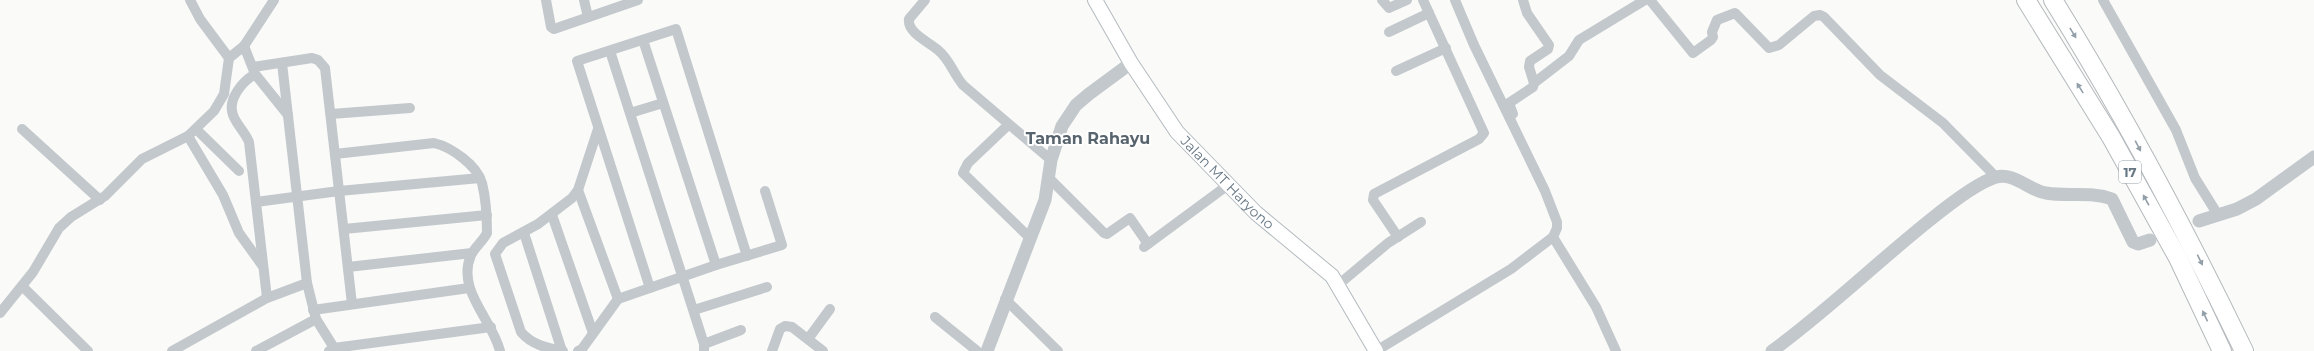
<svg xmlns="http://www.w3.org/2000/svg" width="2314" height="351" font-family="Montserrat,sans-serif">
  <rect width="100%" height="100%" fill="#fafaf8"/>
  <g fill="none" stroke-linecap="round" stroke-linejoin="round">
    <g stroke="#b3babf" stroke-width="16">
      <g id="secondary">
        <path id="s1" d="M1095 0 1131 63 1177 132 1256 213 1332 276 1376 351"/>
      </g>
    </g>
    <g stroke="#b4b9bd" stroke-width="20">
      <g id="motorway">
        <polyline points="2026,0 2111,137 2178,258 2222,351"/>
        <path d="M2053 0C2123 113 2186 231 2244 351"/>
      </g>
    </g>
    <g stroke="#c3c8cc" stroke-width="10">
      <polyline points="190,0 200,19 229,58"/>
      <polyline points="546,0 551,27 554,29 638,0"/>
      <polyline points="584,0 588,17"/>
      <path d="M925 0 909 19C907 33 929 42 938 50 950 60 953 73 963 85L1051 160"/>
      <polyline points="1382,0 1389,8 1407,0"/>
      <polyline points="1523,0 1527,13 1549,45 1548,49 1530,61 1529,67 1534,83"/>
      <polyline points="1650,0 1693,53 1711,40 1713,37 1712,32 1717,20 1735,13 1739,17 1769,48 1779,45 1814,16 1820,15 1824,17 1880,75 1943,123 1996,177"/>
      <polyline points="2103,0 2176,130 2195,178 2218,215"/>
      <polyline points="1389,32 1429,13"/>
      <polyline points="643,40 716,265"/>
      <polyline points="244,46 255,74 288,115"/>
      <polyline points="610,51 704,344 704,351"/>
      <polyline points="282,63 307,283 316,319 336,351"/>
      <polyline points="253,67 312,58 318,60 325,68 352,304"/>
      <polyline points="1396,71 1446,48"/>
      <path d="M255 74C243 81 227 99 233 115 236 124 245 132 249 142L267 298"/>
      <polyline points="630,113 663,103"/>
      <polyline points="331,114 410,108"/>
      <polyline points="1513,114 1509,103 1533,87 1534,83 1569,56 1579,40 1645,0"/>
      <polyline points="1008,125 968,163 963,173 1030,238"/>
      <polyline points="22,129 100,200"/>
      <polyline points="197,130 239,171"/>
      <polyline points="188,136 223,195 239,233 262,265"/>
      <path d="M335 154 434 143C451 147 477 165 482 183 486 199 487 217 487 233 483 241 475 247 471 255 456 290 492 319 500 351"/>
      <polyline points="1049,178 1104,233 1107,234 1130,218 1148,244"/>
      <polyline points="578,190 618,299 716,265 782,245 765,191"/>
      <polyline points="256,202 339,191 480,178"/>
      <polyline points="552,215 593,333"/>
      <polyline points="344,229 487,215"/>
      <polyline points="524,233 562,351"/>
      <polyline points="1398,237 1373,200 1374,194 1479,139 1484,133 1423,0"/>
      <polyline points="1553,237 1596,307 1616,351"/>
      <polyline points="1144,247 1228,185"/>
      <polyline points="348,267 472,253"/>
      <polyline points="1338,285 1388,243 1421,222"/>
      <polyline points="22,286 88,351"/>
      <polyline points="650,288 577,61 676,29 747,256"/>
      <polyline points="1005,299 1058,351"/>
      <polyline points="313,310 469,288"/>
      <polyline points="694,310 767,287"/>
      <polyline points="0,313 33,272 59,228 71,217 105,196 142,159 188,136 214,111 224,94 229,58 244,46 274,0"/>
      <polyline points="935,317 977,351"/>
      <polyline points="808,339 830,309"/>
      <polyline points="704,344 741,330"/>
      <polyline points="172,351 267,298 307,283"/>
      <polyline points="256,351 316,319"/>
      <polyline points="329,351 334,348 491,327"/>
      <path d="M563 351C547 348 532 345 521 332L495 254 503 243 538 224 572 198 578 190 598 129"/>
      <polyline points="578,351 582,349 618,299"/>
      <polyline points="772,351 780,329 785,326 792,327 823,351"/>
      <polyline points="1376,351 1511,269 1553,237 1557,228 1557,222 1545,191 1474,45 1455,0"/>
    </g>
    <g stroke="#c3c8cc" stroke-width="13">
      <polyline points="2199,221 2237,209 2256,199 2314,157"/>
      <polyline points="987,351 1045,200 1051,160 1062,126 1076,105 1089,94 1131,63"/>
      <path d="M1772 351C1827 311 1876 263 1930 220 1946 207 1976 183 1996 177 2014 172 2030 191 2046 193 2068 197 2091 191 2112 199L2133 242 2138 244 2150 240"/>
    </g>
    <use href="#secondary" stroke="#fff" stroke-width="14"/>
    <use href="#motorway" stroke="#fff" stroke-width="18"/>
  </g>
  <defs><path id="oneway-solid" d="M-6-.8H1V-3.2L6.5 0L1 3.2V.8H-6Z"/></defs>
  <g fill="#939fa8">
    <use href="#oneway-solid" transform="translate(2073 33) rotate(59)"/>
    <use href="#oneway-solid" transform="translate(2080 88) rotate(-122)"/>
    <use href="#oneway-solid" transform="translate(2138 146) rotate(62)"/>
    <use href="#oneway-solid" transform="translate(2146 200) rotate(-119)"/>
    <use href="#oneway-solid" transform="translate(2200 260) rotate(64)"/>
    <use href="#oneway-solid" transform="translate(2205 316) rotate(-115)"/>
  </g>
  <g text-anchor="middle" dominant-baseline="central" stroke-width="4" stroke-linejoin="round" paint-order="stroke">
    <rect fill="#fff" stroke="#939fa8" stroke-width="1" x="2119" y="161" width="22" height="22" rx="3"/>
    <g font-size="13" font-weight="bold" fill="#657683">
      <text x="2130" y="172">17</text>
    </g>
    <g font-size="14" fill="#657683" stroke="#fff">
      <text stroke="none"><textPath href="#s1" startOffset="227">Jalan MT Haryono</textPath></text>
    </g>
    <g font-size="16" font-weight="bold" fill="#57646e" stroke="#fff">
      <text x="1088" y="138">Taman Rahayu</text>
    </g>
  </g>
</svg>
